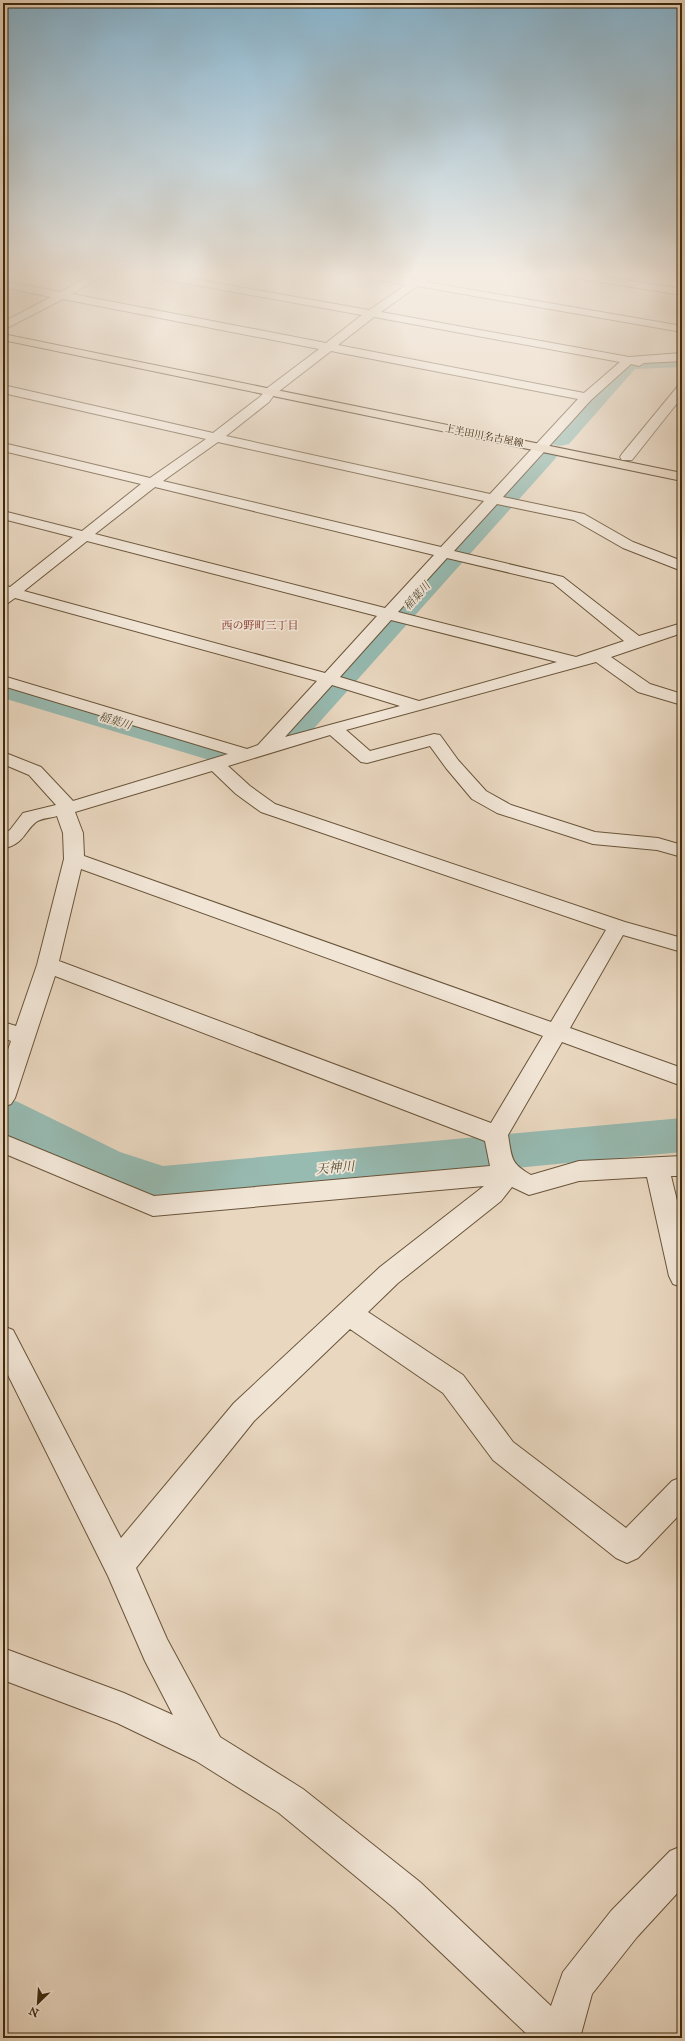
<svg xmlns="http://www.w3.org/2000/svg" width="685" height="2041" font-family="'IM FELL Great Primer','Noto Serif JP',serif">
  <rect width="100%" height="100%" fill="#e9d7c0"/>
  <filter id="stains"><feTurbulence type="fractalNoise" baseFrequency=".005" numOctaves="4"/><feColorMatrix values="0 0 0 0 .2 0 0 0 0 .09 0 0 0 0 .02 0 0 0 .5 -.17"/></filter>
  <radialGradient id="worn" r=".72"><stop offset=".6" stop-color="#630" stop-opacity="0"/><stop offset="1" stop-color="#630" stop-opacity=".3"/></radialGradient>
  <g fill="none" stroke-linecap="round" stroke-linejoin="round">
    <g fill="#97bab1" fill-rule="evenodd">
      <polygon points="682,353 682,367 635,369 569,444 560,446 551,444 548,439 621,358"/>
      <polygon points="546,447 555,449 558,454 555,459 299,745 287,748 275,745 271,738 275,731 537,449"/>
      <polygon points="3,679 238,748 243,755 238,762 226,765 3,698"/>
      <polygon points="3,1097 18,1102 120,1152 163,1166 682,1118 682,1152 163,1202 89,1178 3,1134"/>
    </g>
    <g stroke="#6a553a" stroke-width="2">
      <g id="minor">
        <path d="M90 276H102L72 294 326 343 362 315 162 279 157 276H177L369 310 406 285 371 278 370 276H391L414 279 421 276H433L426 282 682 326V332L417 286 381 312 629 357 682 353V361L644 363 639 366 631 364 591 400 503 497 584 514 633 542 682 561V571L623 548 574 520 497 504 454 551 563 577 639 636 682 623V633L611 657 650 684 682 694V705L638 692 596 662 346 730 370 751 434 734 440 735 458 760 486 791 511 805 595 832 658 838 682 845V857L657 850 593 844 497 813 472 799 446 768 430 746 367 763 361 762 330 735 228 766 250 786 275 804 625 922 682 938V952L623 935 570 1028 682 1068V1086L562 1042 508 1135C512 1158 510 1163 531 1175L579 1161 682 1156V1176H671L682 1221V1287L673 1284 669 1276 647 1177 579 1181 529 1195 512 1187 501 1201 398 1283 368 1312 463 1375 513 1442 626 1528 672 1481 682 1477V1512L638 1558 627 1563 616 1558 493 1460 443 1393 350 1329 254 1421 136 1568 167 1639 220 1737 303 1789 420 1882 551 2006 563 1972 611 1911 670 1851 682 1846V1888L637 1937 592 1994 580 2038H531L394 1908 279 1813 196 1761 117 1723 3 1680V1648L124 1693 173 1715 145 1661 108 1576 3 1365V1326L13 1330 121 1538 234 1403 380 1267 484 1186 153 1216 3 1153V1134L154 1196 490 1166 485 1141 55 976 15 1098 11 1104 3 1107V1064L11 1041 3 1038V1022L16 1026 37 965 64 859 63 833 57 816C51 818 41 818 36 822 23 833 25 843 3 849V834L10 830 23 813 56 805 29 775 3 764V752L41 767 73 801 228 754 3 686V676L247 749 258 745 317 681 15 598 8 603 3 605V585L10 587 73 537 3 519V511L82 531 141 484 3 451V443L150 478 206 439 3 393V385L213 433 261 396 266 389 319 349 63 299 3 330V322L51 297 3 287V281L60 292ZM374 317 620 362 584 393 338 345ZM331 351 578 399 490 494 226 436 269 402 274 395ZM218 442 484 501 441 547 163 481ZM155 487 434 555 385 608 95 534ZM87 541 377 616 325 673 24 591ZM447 558 553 583 624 641 576 657 398 612ZM391 620 557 662 419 701 340 677ZM332 685 400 706 285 737ZM212 771 236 794 261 812 606 930 551 1022 84 856 83 833 75 812ZM81 869 543 1036 491 1123 59 961Z"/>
        <polygon points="576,276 598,276 682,289 682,295 581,279"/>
        <polygon points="682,385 682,397 632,460 622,460 620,457 622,454 678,386"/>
      </g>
    </g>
    <g stroke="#3f2a0d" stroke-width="2">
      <polygon id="major" points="3,334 682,473 682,481 3,340"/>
    </g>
    <use href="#minor" fill="#f1e5d6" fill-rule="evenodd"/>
    <use href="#major" fill="#e9d7c0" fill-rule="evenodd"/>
  </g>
  <linearGradient id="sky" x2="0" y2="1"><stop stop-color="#87b6d2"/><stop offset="0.49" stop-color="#f5ede3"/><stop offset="1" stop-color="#f5ede3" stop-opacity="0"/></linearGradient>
  <rect width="685" height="561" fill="url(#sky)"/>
  <g text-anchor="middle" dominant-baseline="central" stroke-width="3.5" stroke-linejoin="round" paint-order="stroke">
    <g font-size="10" fill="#3f2a0d" stroke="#f1e5d6">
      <text transform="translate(484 436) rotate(11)">上半田川名古屋線</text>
    </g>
    <g font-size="11" font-style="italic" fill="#554e36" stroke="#f1e5d6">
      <text transform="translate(417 596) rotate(-48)">稲葉川</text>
      <text transform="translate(115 721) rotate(17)">稲葉川</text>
    </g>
    <g font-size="11" fill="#7a1f14" stroke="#f1e5d6">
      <text x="260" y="625">西の野町三丁目</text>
    </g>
    <g font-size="13" font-style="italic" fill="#554e36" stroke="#f1e5d6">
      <text transform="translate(335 1168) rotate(-5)">天神川</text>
    </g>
  </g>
  <rect width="685" height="2041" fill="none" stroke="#e9d7c0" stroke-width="16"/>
  <rect x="4" y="4" width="677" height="2033" fill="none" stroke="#3f2a0d" stroke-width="2"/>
  <rect x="8" y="8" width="669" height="2025" fill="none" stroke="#3f2a0d"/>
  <g transform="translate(38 2003) rotate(205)" stroke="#f1e5d6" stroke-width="3" paint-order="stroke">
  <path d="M0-3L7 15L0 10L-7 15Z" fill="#3f2a0d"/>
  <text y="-6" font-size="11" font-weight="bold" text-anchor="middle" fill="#3f2a0d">N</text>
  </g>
  <rect width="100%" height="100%" filter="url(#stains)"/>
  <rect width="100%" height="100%" fill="url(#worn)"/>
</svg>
